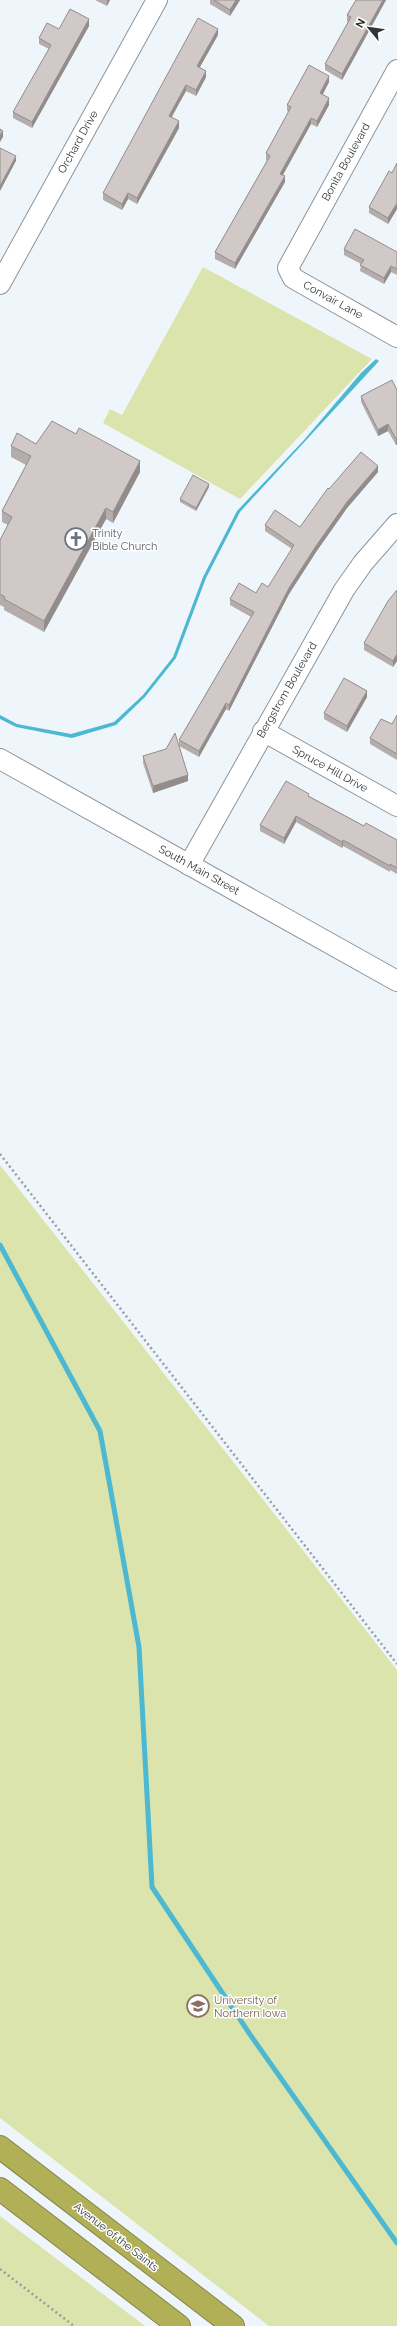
<svg xmlns="http://www.w3.org/2000/svg" width="397" height="2326" font-family="Raleway,sans-serif">
  <rect width="100%" height="100%" fill="#eff6fb"/>
  <g fill="#dbe4ac">
    <polygon points="203,267 372,359 240,499 103,423 110,409 122,415"/>
    <polygon points="0,1165 397,1670 397,2326 269,2326 0,2118"/>
    <polygon points="0,2216 145,2326 0,2326"/>
  </g>
  <polygon fill="#4db8d1" points="376,359 379,361 240,512 206,578 176,658 145,697 116,725 72,738 16,727 0,719 0,715 17,724 71,734 114,722 143,695 173,657 203,577 237,511 304,440 361,373"/>
  <g fill="none" stroke-linecap="round" stroke-linejoin="round">
    <polyline stroke="#4db8d1" stroke-width="5" points="0,1245 100,1431 139,1647 152,1887 249,2033 397,2243"/>
    <g stroke="#8e9399" stroke-width="22">
      <g id="minor">
        <polyline points="397,70 288,268 293,278 397,337"/>
        <polyline points="0,284 157,0"/>
        <polyline points="263,731 397,806"/>
        <polyline points="0,759 397,981"/>
        <polyline points="189,865 344,590 363,563 397,524"/>
      </g>
    </g>
    <g stroke="#85854c" stroke-width="24">
      <g id="highway">
        <polyline points="0,2147 233,2326"/>
        <polyline points="0,2189 179,2326"/>
      </g>
    </g>
    <g stroke="#979c9f" stroke-width="2.5" stroke-dasharray="2 3" stroke-linecap="butt">
      <polyline points="0,1154 397,1664"/>
      <polyline points="0,2269 74,2326"/>
    </g>
    <use href="#minor" stroke="#fff" stroke-width="20"/>
    <use href="#highway" stroke="#b2b057" stroke-width="22"/>
  </g>
  <g fill="#b4adab">
    <polygon points="95,0 110,0 107,6"/>
    <polygon points="210,0 240,0 230,16 210,4"/>
    <polygon points="356,0 386,0 342,80 325,70 325,64 348,22 347,21 347,15"/>
    <polygon points="89,26 32,128 13,118 13,112 49,49 39,44 39,38 59,29"/>
    <polygon points="218,35 200,67 206,77 196,96 186,91 171,117 179,128 137,204 128,199 122,210 103,200 103,193"/>
    <polygon points="329,82 322,95 329,105 317,127 311,124 283,175 285,182 235,269 215,259 215,252 267,161 266,160 266,153 289,112 287,111 287,105"/>
    <polygon points="397,163 397,209 388,224 369,213 369,207 392,173"/>
    <polygon points="344,249 397,252 397,275 391,272 384,284 360,271 361,264 344,255"/>
    <polygon points="397,390 397,445 396,445 388,431 378,436 361,402 361,396"/>
    <polygon points="36,444 140,472 113,523 106,519 44,632 4,610 4,607 0,605 0,540 8,525 2,522 2,511 26,465 11,457 11,446"/>
    <polygon points="378,472 347,508 316,552 289,594 229,711 226,709 199,757 179,746 188,781 153,793 143,763 143,756 179,746 179,740 251,617 230,605 230,599 256,593 268,587 292,549 265,531 265,525 300,527 329,489"/>
    <polygon points="209,487 196,511 180,502 180,499"/>
    <polygon points="397,590 397,661 393,667 364,650 364,643"/>
    <polygon points="367,697 347,732 324,719 324,713"/>
    <polygon points="397,715 397,760 370,744 370,738 392,724"/>
    <polygon points="309,796 364,826 397,840 397,874 390,870 390,872 343,846 342,848 296,822 284,844 260,831 260,825"/>
  </g>
  <g fill="#928d8b">
    <polygon points="107,0 110,0 107,6"/>
    <polygon points="236,0 240,0 230,16 230,10"/>
    <polygon points="383,0 386,0 342,80 342,74"/>
    <polygon points="89,19 89,26 32,128 32,122"/>
    <polygon points="218,29 218,35 197,72 197,66"/>
    <polygon points="206,71 206,77 196,96 196,90"/>
    <polygon points="329,76 329,82 320,100 320,93"/>
    <polygon points="186,85 186,91 169,122 169,116"/>
    <polygon points="329,98 329,105 317,127 317,121"/>
    <polygon points="311,118 311,124 280,180 280,174"/>
    <polygon points="179,121 179,128 137,204 137,198"/>
    <polygon points="3,131 3,137 0,142 0,136"/>
    <polygon points="16,156 16,161 0,191 0,186"/>
    <polygon points="285,176 285,182 235,269 235,263"/>
    <polygon points="128,193 128,199 122,210 122,204"/>
    <polygon points="397,203 397,209 388,224 388,218"/>
    <polygon points="391,266 391,272 384,284 384,278"/>
    <polygon points="388,424 388,431 378,436 378,430"/>
    <rect x="396" y="439" width="1" height="6"/>
    <polygon points="140,461 140,472 113,523 113,512"/>
    <polygon points="378,466 378,472 347,508 316,552 289,594 229,711 229,705 289,588 316,546 347,502"/>
    <polygon points="209,484 209,487 196,511 196,508"/>
    <polygon points="106,508 106,519 44,632 44,621"/>
    <polygon points="397,654 397,661 393,667 393,661"/>
    <polygon points="367,691 367,697 347,732 347,726"/>
    <polygon points="226,703 226,709 199,757 199,751"/>
    <polygon points="188,775 188,781 153,793 153,786"/>
    <polygon points="296,816 296,822 284,844 284,838"/>
    <polygon points="343,840 343,846 342,848 342,842"/>
  </g>
  <g fill="#d1c9c7" stroke="#928d8b">
    <polygon points="214,0 236,0 230,10"/>
    <polygon points="356,0 383,0 342,74 325,64 351,17 347,15"/>
    <polygon points="70,9 89,19 32,122 13,112 51,45 39,38 47,23 59,29"/>
    <polygon points="198,18 218,29 197,66 206,71 196,90 186,85 169,116 179,121 137,198 128,193 122,204 103,193"/>
    <polygon points="309,65 329,76 320,93 329,98 317,121 311,118 280,174 285,176 235,263 215,252 270,156 266,153 291,107 287,105"/>
    <polygon points="0,129 3,131 0,136"/>
    <polygon points="0,148 16,156 0,186"/>
    <polygon points="397,163 397,203 388,218 369,207 389,171 392,173"/>
    <polygon points="355,229 397,252 397,269 391,266 384,278 360,265 364,260 344,249"/>
    <polygon points="392,380 397,390 397,439 396,439 388,424 378,430 361,396"/>
    <polygon points="52,421 76,434 79,428 140,461 113,512 106,508 44,621 4,599 5,597 0,594 0,540 12,517 2,511 31,456 11,446 17,433 36,444"/>
    <polygon points="361,452 378,466 347,502 316,546 289,588 229,705 226,703 199,751 179,740 254,612 230,599 239,583 256,593 262,583 268,587 294,545 265,525 275,510 300,527 328,488 329,489"/>
    <polygon points="193,475 209,484 196,508 180,499"/>
    <polygon points="397,590 397,654 393,661 364,643 388,601"/>
    <polygon points="344,678 367,691 347,726 324,713"/>
    <polygon points="397,715 397,754 370,738 381,719 392,724"/>
    <polygon points="175,733 188,775 153,786 143,756 166,749"/>
    <polygon points="286,781 309,794 308,796 364,826 366,823 397,840 397,868 390,864 390,866 343,840 342,842 296,816 284,838 260,825"/>
  </g>
  <defs>
    <g id="church-ring" transform="scale(1.15)"><circle r="9.5" fill="#fff" stroke="#6b7280" stroke-width="1.5"/><path d="M-1.2-6h2.4v3.5h3.3v2.4h-3.3V6h-2.4V-.1h-3.3v-2.4h3.3Z" fill="#6b7280"/></g>
    <g id="university-ring" transform="scale(1.15)"><circle r="9.5" fill="#fff" stroke="#8d6e63" stroke-width="1.5"/><path d="M0-5L7-2L0 1L-7-2ZM-4 1L0 2.5L4 1V4Q0 6-4 4Z" fill="#8d6e63"/></g>
  </defs>
  <g fill-rule="evenodd">
    <use href="#church-ring" x="76" y="539"/>
    <use href="#university-ring" x="198" y="2006"/>
  </g>
  <g text-anchor="middle" dominant-baseline="central" stroke-width="3" stroke-linejoin="round" paint-order="stroke">
    <g font-size="11" fill="#323537" stroke="#fff">
      <text transform="translate(78 142) rotate(-61)">Orchard Drive</text>
      <text transform="translate(346 162) rotate(-61)">Bonita Boulevard</text>
      <text transform="translate(333 300) rotate(29)">Convair Lane</text>
      <text transform="translate(287 690) rotate(-60)">Bergstrom Boulevard</text>
      <text transform="translate(330 769) rotate(29)">Spruce Hill Drive</text>
      <text transform="translate(199 870) rotate(29)">South Main Street</text>
      <text transform="translate(116 2237) rotate(38)">Avenue of the Saints</text>
    </g>
    <g font-size="11" fill="#5b616d" stroke="#fff" text-anchor="start">
      <text x="92" y="533">Trinity<tspan x="92" dy="13">Bible Church</tspan></text>
    </g>
    <g font-size="11" fill="#785e54" stroke="#fff" text-anchor="start">
      <text x="214" y="2000">University of<tspan x="214" dy="13">Northern Iowa</tspan></text>
    </g>
  </g>
  <g transform="translate(369 28) rotate(299)" stroke="#ffffff" stroke-width="3" paint-order="stroke">
  <path d="M0-3L7 15L0 10L-7 15Z" fill="#323537"/>
  <text y="-6" font-size="11" font-weight="bold" text-anchor="middle" fill="#323537">N</text>
  </g>
</svg>
